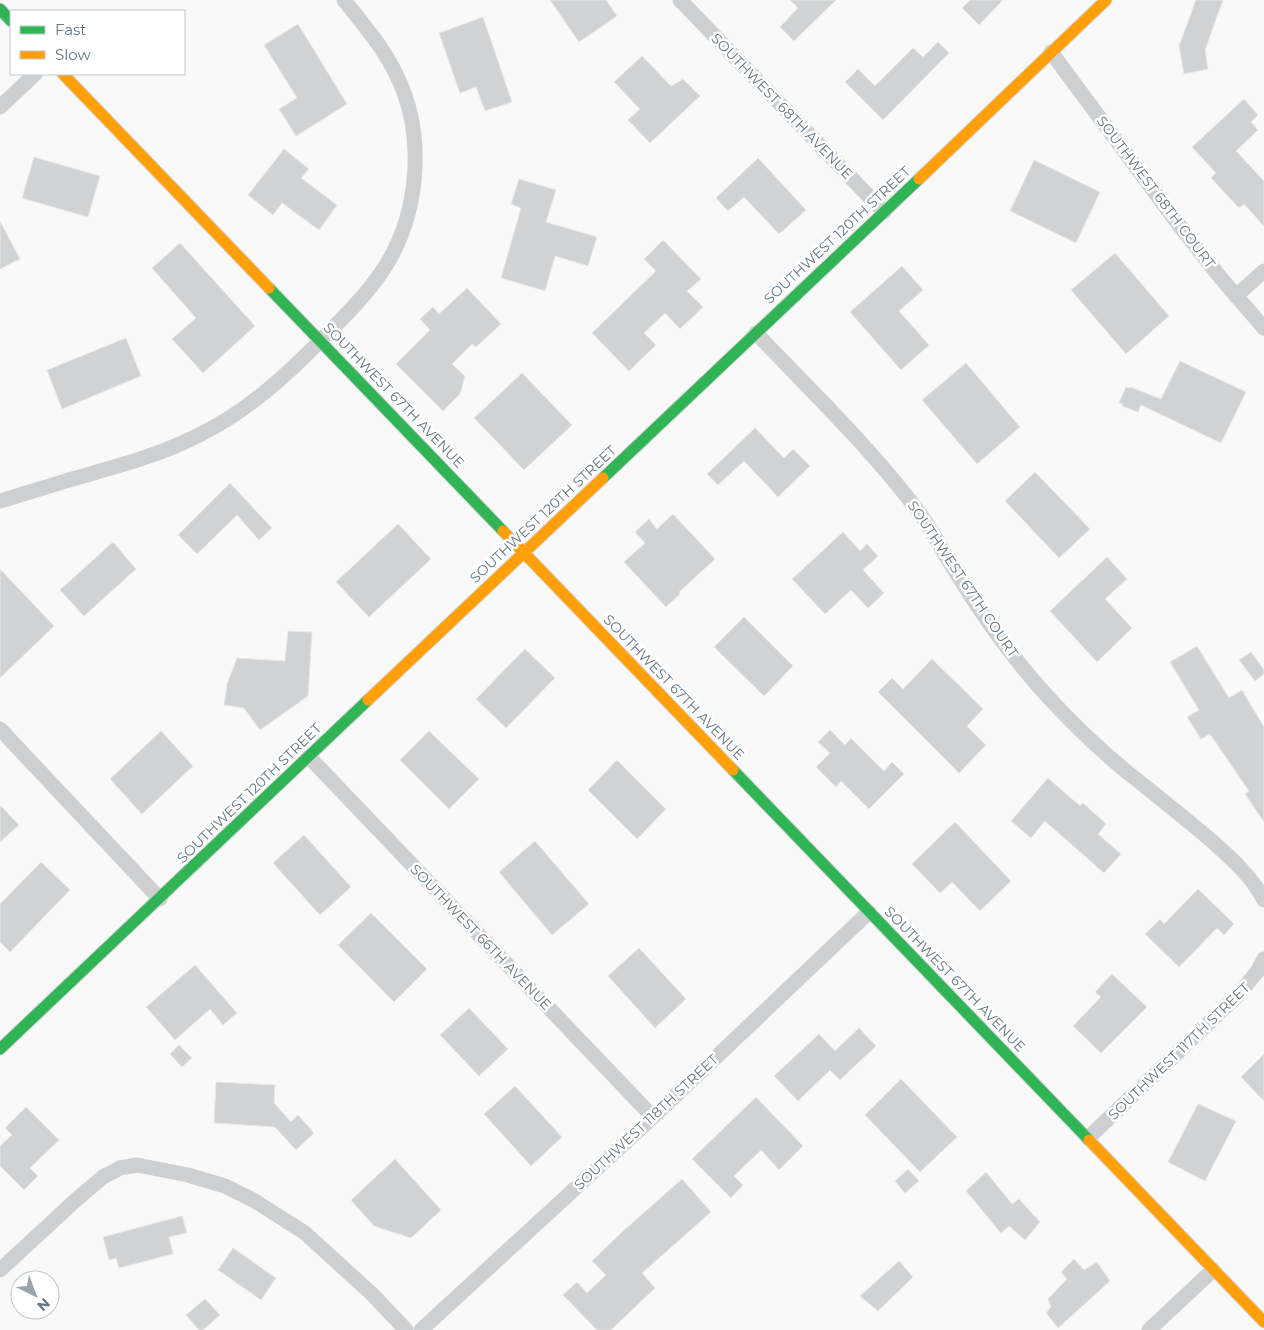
<svg xmlns="http://www.w3.org/2000/svg" width="1264" height="1330" font-family="Montserrat,sans-serif">
  <rect width="100%" height="100%" fill="#f9f9f9"/>
  <g fill="#d0d2d3" stroke="#e8e8e8">
    <polygon points="550,0 606,0 617,16 579,42"/>
    <polygon points="790,0 836,0 794,41 780,27 798,8"/>
    <polygon points="970,0 1003,0 979,25 962,8"/>
    <polygon points="1196,0 1223,0 1205,50 1208,69 1184,74 1179,46"/>
    <polygon points="483,17 512,102 485,111 476,87 460,93 439,33"/>
    <polygon points="298,24 347,104 296,136 279,109 297,98 264,45"/>
    <polygon points="938,42 949,53 883,120 845,82 858,69 875,86 913,48 923,57"/>
    <polygon points="642,56 671,86 683,79 700,96 650,143 628,120 640,109 614,82"/>
    <polygon points="1244,99 1258,115 1251,122 1258,130 1236,151 1264,181 1264,226 1244,204 1239,208 1211,178 1216,173 1192,147"/>
    <polygon points="284,149 309,169 301,178 337,205 319,230 282,203 273,215 248,195"/>
    <polygon points="34,157 100,176 88,217 22,198"/>
    <polygon points="758,158 806,210 779,234 744,197 728,211 716,198"/>
    <polygon points="1034,160 1100,192 1076,243 1010,211"/>
    <polygon points="519,179 556,190 546,222 597,237 588,266 555,256 545,291 501,278 521,208 511,204"/>
    <polygon points="0,221 20,259 0,269"/>
    <polygon points="663,240 701,279 687,291 703,307 680,329 665,313 644,333 656,345 629,371 592,333 656,271 644,259"/>
    <polygon points="180,243 255,326 203,373 172,339 196,318 152,268"/>
    <polygon points="1115,253 1169,316 1126,354 1071,290"/>
    <polygon points="902,266 923,290 899,311 929,345 901,370 850,312"/>
    <polygon points="467,288 501,324 476,347 472,344 452,364 465,376 460,394 443,411 396,364 430,330 420,319 433,307 439,314"/>
    <polygon points="126,338 141,376 62,409 47,370"/>
    <polygon points="1180,361 1246,392 1221,443 1141,405 1138,412 1122,406 1123,404 1119,403 1126,387 1129,388 1130,387 1161,399"/>
    <polygon points="966,363 1020,427 977,464 922,400"/>
    <polygon points="522,373 572,425 524,470 474,418"/>
    <polygon points="755,428 784,458 793,449 810,466 778,497 744,461 718,485 707,474"/>
    <polygon points="1035,472 1090,529 1059,558 1005,501"/>
    <polygon points="230,483 272,528 259,540 237,515 197,554 178,535"/>
    <polygon points="673,514 715,559 679,592 680,594 666,607 624,562 645,543 635,532 649,519 657,529"/>
    <polygon points="398,524 431,559 369,617 336,582"/>
    <polygon points="843,532 860,551 867,544 878,556 863,570 884,593 868,608 851,590 825,614 792,579"/>
    <polygon points="113,542 136,569 84,616 60,590"/>
    <polygon points="1107,557 1127,579 1105,599 1132,628 1097,662 1050,611"/>
    <polygon points="0,569 54,626 0,678"/>
    <polygon points="744,617 793,666 764,696 714,647"/>
    <polygon points="288,631 312,632 308,696 260,730 244,708 224,705 227,684 237,658 285,661"/>
    <polygon points="1197,646 1229,698 1242,690 1264,727 1264,822 1245,794 1249,791 1210,734 1201,739 1187,717 1199,710 1170,662"/>
    <polygon points="525,649 555,678 506,728 476,699"/>
    <polygon points="1251,652 1264,670 1264,674 1255,681 1239,660"/>
    <polygon points="932,659 983,709 967,726 986,745 959,773 878,692 892,678 903,689"/>
    <polygon points="830,730 845,745 851,738 884,771 892,762 904,774 869,809 841,781 836,787 816,767 830,753 818,742"/>
    <polygon points="161,731 193,766 142,814 110,779"/>
    <polygon points="429,731 479,779 449,809 400,760"/>
    <polygon points="617,760 666,809 637,839 588,790"/>
    <polygon points="1048,778 1080,806 1083,803 1106,824 1098,834 1121,854 1104,873 1045,821 1031,838 1011,821"/>
    <polygon points="0,805 19,825 0,842"/>
    <polygon points="955,822 1011,881 980,911 952,882 940,893 912,864"/>
    <polygon points="304,835 351,887 320,915 273,863"/>
    <polygon points="535,841 589,904 552,935 499,872"/>
    <polygon points="41,862 70,890 10,952 0,942 0,904"/>
    <polygon points="1198,889 1234,924 1224,935 1217,928 1179,967 1145,934 1160,919 1164,924"/>
    <polygon points="371,913 427,969 394,1002 338,945"/>
    <polygon points="639,948 686,999 655,1028 608,976"/>
    <polygon points="195,965 237,1013 223,1025 210,1009 175,1040 146,1007"/>
    <polygon points="1112,974 1147,1007 1101,1053 1073,1026 1101,997 1095,992"/>
    <polygon points="469,1008 508,1049 479,1076 440,1035"/>
    <polygon points="859,1028 876,1046 840,1080 830,1070 798,1101 774,1076 819,1034 835,1051"/>
    <polygon points="179,1045 192,1058 182,1067 170,1054"/>
    <polygon points="1264,1054 1264,1101 1241,1077"/>
    <polygon points="901,1079 957,1137 920,1172 865,1115"/>
    <polygon points="216,1082 275,1085 274,1103 291,1122 298,1115 314,1133 296,1150 275,1127 214,1123"/>
    <polygon points="515,1086 562,1137 531,1166 484,1114"/>
    <polygon points="756,1097 803,1146 779,1170 761,1150 734,1176 743,1185 731,1198 692,1159"/>
    <polygon points="1198,1104 1236,1121 1205,1181 1168,1162"/>
    <polygon points="26,1107 59,1140 30,1168 38,1176 24,1190 0,1166 0,1146 12,1135 5,1128"/>
    <polygon points="395,1159 441,1210 411,1238 374,1226 351,1200"/>
    <polygon points="908,1169 919,1181 905,1193 895,1181"/>
    <polygon points="986,1172 1012,1204 1019,1199 1040,1222 1025,1240 1009,1226 1001,1233 966,1191"/>
    <polygon points="682,1179 711,1212 642,1273 655,1288 611,1330 597,1330 563,1295 577,1282 587,1293 606,1275 592,1261 622,1232"/>
    <polygon points="182,1216 187,1233 169,1237 173,1254 119,1268 116,1258 109,1260 103,1237"/>
    <polygon points="233,1248 276,1278 261,1300 218,1270"/>
    <polygon points="1074,1259 1084,1270 1097,1262 1110,1281 1058,1328 1046,1313 1051,1307 1048,1299 1067,1279 1061,1272"/>
    <polygon points="899,1261 913,1277 878,1311 860,1296"/>
    <polygon points="205,1299 220,1315 203,1330 199,1330 186,1315"/>
  </g>
  <g fill="none" stroke-linecap="round" stroke-linejoin="round">
    <g stroke="#d5d6d7" stroke-width="13">
      <g id="fast">
        <polyline points="0,9 11,21"/>
        <polyline points="269,288 503,531"/>
        <polyline points="603,478 919,179"/>
        <polyline points="733,770 1089,1140"/>
        <polyline points="0,1049 368,700"/>
      </g>
    </g>
    <g stroke="#d5d6d7" stroke-width="13">
      <g id="slow">
        <polyline points="63,74 269,288"/>
        <polyline points="919,179 1106,0"/>
        <polyline points="503,531 733,770"/>
        <polyline points="368,700 603,478"/>
        <polyline points="1089,1140 1264,1322"/>
      </g>
    </g>
    <g stroke="#cecfd0" stroke-width="15">
      <polyline points="680,0 884,212"/>
      <polyline points="1051,52 1179,225 1220,277 1264,328"/>
      <polyline points="0,107 35,74"/>
      <polyline points="1236,296 1264,271"/>
      <path d="M756 333C812 392 872 449 921 515 934 534 945 555 957 574 984 618 1014 660 1049 698 1073 724 1099 749 1127 772 1156 795 1185 818 1213 842 1232 859 1252 877 1264 900"/>
      <path d="M0 501C23 494 46 487 69 480 114 467 159 456 201 434 248 411 289 373 325 336 346 315 367 294 383 270 420 214 426 134 396 74 383 47 363 24 344 0"/>
      <polyline points="0,729 160,899"/>
      <polyline points="309,757 653,1117"/>
      <polyline points="1088,1138 1238,995 1257,972 1264,959"/>
      <polyline points="0,1270 77,1199 103,1177 120,1168 137,1165 188,1175 225,1186 255,1201 305,1233 372,1294 406,1330"/>
      <polyline points="421,1330 653,1117 869,912"/>
      <polyline points="1149,1330 1213,1270"/>
    </g>
    <use href="#fast" stroke="#30b455" stroke-width="11"/>
    <use href="#slow" stroke="#ff9f0a" stroke-width="11"/>
  </g>
  <g text-anchor="middle" dominant-baseline="central" stroke-width="5" stroke-linejoin="round" paint-order="stroke">
    <g font-size="14" fill="#657683" stroke="#fff">
      <text transform="translate(782 106) rotate(46)">SOUTHWEST 68TH AVENUE</text>
      <text transform="translate(1156 192) rotate(53)">SOUTHWEST 68TH COURT</text>
      <text transform="translate(837 235) rotate(-43)">SOUTHWEST 120TH STREET</text>
      <text transform="translate(394 395) rotate(46)">SOUTHWEST 67TH AVENUE</text>
      <text transform="translate(543 514) rotate(-43)">SOUTHWEST 120TH STREET</text>
      <text transform="translate(963 579) rotate(56)">SOUTHWEST 67TH COURT</text>
      <text transform="translate(674 687) rotate(46)">SOUTHWEST 67TH AVENUE</text>
      <text transform="translate(249 793) rotate(-44)">SOUTHWEST 120TH STREET</text>
      <text transform="translate(481 937) rotate(46)">SOUTHWEST 66TH AVENUE</text>
      <text transform="translate(955 979) rotate(46)">SOUTHWEST 67TH AVENUE</text>
      <text transform="translate(1179 1051) rotate(-44)">SOUTHWEST 117TH STREET</text>
      <text transform="translate(646 1122) rotate(-43)">SOUTHWEST 118TH STREET</text>
    </g>
  </g>
  <rect x="10" y="10" width="175" height="65" fill="#ffffff" stroke="#c1c8cd"/>
  <rect x="20" y="26" width="25" height="8" fill="#30b455" stroke="#c1c8cd"/>
  <text x="55" y="35" font-size="15" fill="#657683">Fast</text>
  <rect x="20" y="51" width="25" height="8" fill="#ff9f0a" stroke="#c1c8cd"/>
  <text x="55" y="60" font-size="15" fill="#657683">Slow</text>
  <g transform="translate(35 1295) rotate(138)"><circle r="24" fill="#ffffff" stroke="#c1c8cd"/>
  <path d="M0-4L9 19L0 12L-9 19Z" fill="#99a4ac"/>
  <text y="-8" font-size="14" font-weight="bold" text-anchor="middle" fill="#657683">N</text>
  </g>
</svg>
